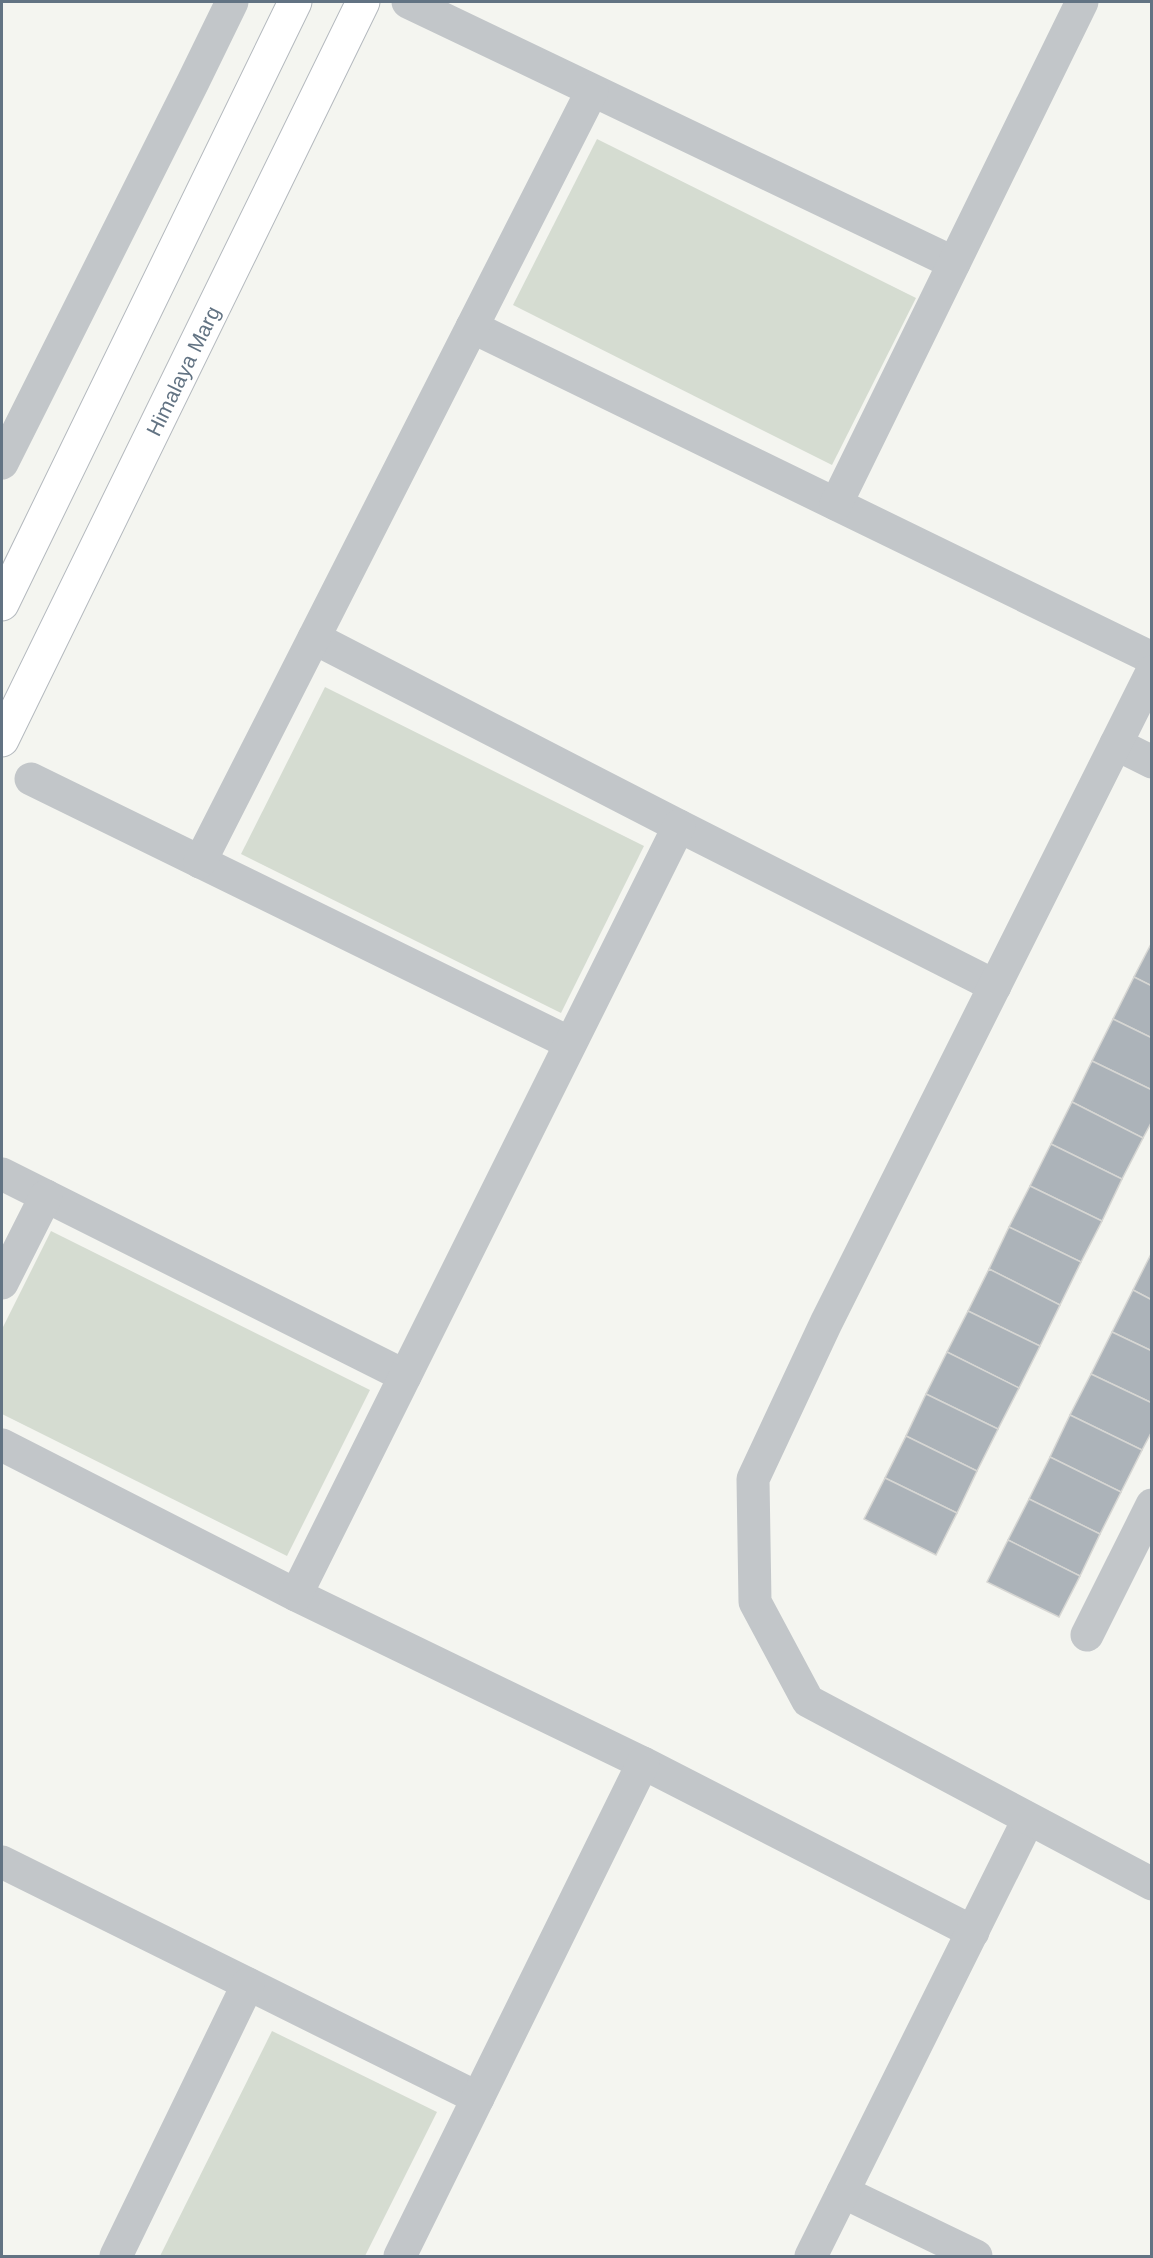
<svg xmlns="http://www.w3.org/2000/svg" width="1153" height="2258" font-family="Arial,sans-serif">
  <rect width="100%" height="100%" fill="#f4f5f0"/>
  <g fill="#d5dcd1">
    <polygon points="597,139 916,298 832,465 513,305"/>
    <polygon points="325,687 644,846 561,1013 241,854"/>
    <polygon points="51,1231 370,1390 287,1556 2,1414 2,1329"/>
    <polygon points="272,2031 437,2112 365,2256 160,2256"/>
  </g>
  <g fill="#acb3b9" stroke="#d6d6d3" stroke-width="1.5">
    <polygon points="1152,942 1152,986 1134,977"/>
    <polygon points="1134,977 1152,986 1152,1038 1113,1019"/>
    <polygon points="1113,1019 1152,1038 1152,1090 1092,1061"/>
    <polygon points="1092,1061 1152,1090 1152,1121 1143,1138 1072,1102"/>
    <polygon points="1072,1102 1143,1138 1122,1179 1051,1144"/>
    <polygon points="1051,1144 1122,1179 1102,1221 1030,1186"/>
    <polygon points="1030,1186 1102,1221 1081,1262 1009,1227"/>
    <polygon points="1009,1227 1081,1262 1060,1305 989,1269"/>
    <polygon points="1152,1252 1152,1300 1133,1290"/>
    <polygon points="989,1269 1060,1305 1040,1346 968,1311"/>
    <polygon points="1133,1290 1152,1300 1152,1351 1112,1332"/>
    <polygon points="968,1311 1040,1346 1019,1388 947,1352"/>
    <polygon points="1112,1332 1152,1351 1152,1403 1091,1374"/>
    <polygon points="947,1352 1019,1388 998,1429 926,1394"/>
    <polygon points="1091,1374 1152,1403 1152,1431 1142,1450 1070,1415"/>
    <polygon points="926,1394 998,1429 977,1471 906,1436"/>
    <polygon points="1070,1415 1142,1450 1121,1492 1050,1457"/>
    <polygon points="906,1436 977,1471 957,1513 885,1478"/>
    <polygon points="1050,1457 1121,1492 1100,1534 1029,1499"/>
    <polygon points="885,1478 957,1513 936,1555 864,1519"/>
    <polygon points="1029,1499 1100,1534 1080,1576 1008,1540"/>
    <polygon points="1008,1540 1080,1576 1059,1617 987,1582"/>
  </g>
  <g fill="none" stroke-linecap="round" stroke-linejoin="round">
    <g stroke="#b4b9be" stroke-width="35">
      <g id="secondary">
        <polyline points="2,604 295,2"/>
        <path id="s1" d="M2 740 363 2"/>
      </g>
    </g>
    <g stroke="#c2c6c9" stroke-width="33">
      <polyline points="408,2 954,263"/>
      <polyline points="472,327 1152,658"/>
      <polyline points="836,504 1082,2"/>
      <polyline points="314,638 679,826 995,986"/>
      <polyline points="1116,744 1152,762"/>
      <polyline points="31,779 570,1043"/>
      <polyline points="200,862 592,91"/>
      <polyline points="2,1174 405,1376"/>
      <polyline points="2,1283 46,1196"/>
      <polyline points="2,1445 296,1595 643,1763 973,1932"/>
      <polyline points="296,1595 679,826"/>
      <polyline points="1087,1635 1152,1505"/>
      <polyline points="2,1862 478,2098"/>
      <polyline points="843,2192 976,2256"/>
      <polyline points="116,2256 248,1984"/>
      <polyline points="400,2256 643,1763"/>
      <polyline points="811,2256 1028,1820"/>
    </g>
    <g stroke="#c2c6c9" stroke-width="33">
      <polyline points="2,463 193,82 232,2"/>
      <polyline points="1152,672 826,1323 753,1479 755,1602 808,1701 1152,1884"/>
    </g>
    <use href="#secondary" stroke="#fff" stroke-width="33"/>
  </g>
  <g text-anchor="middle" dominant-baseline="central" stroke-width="6" stroke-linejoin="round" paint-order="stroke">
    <g font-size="21" fill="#627383" stroke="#fff">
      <text stroke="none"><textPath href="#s1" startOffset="411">Himalaya Marg</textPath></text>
    </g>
  </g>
  <rect width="1153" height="2258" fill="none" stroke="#627383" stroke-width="6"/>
</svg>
